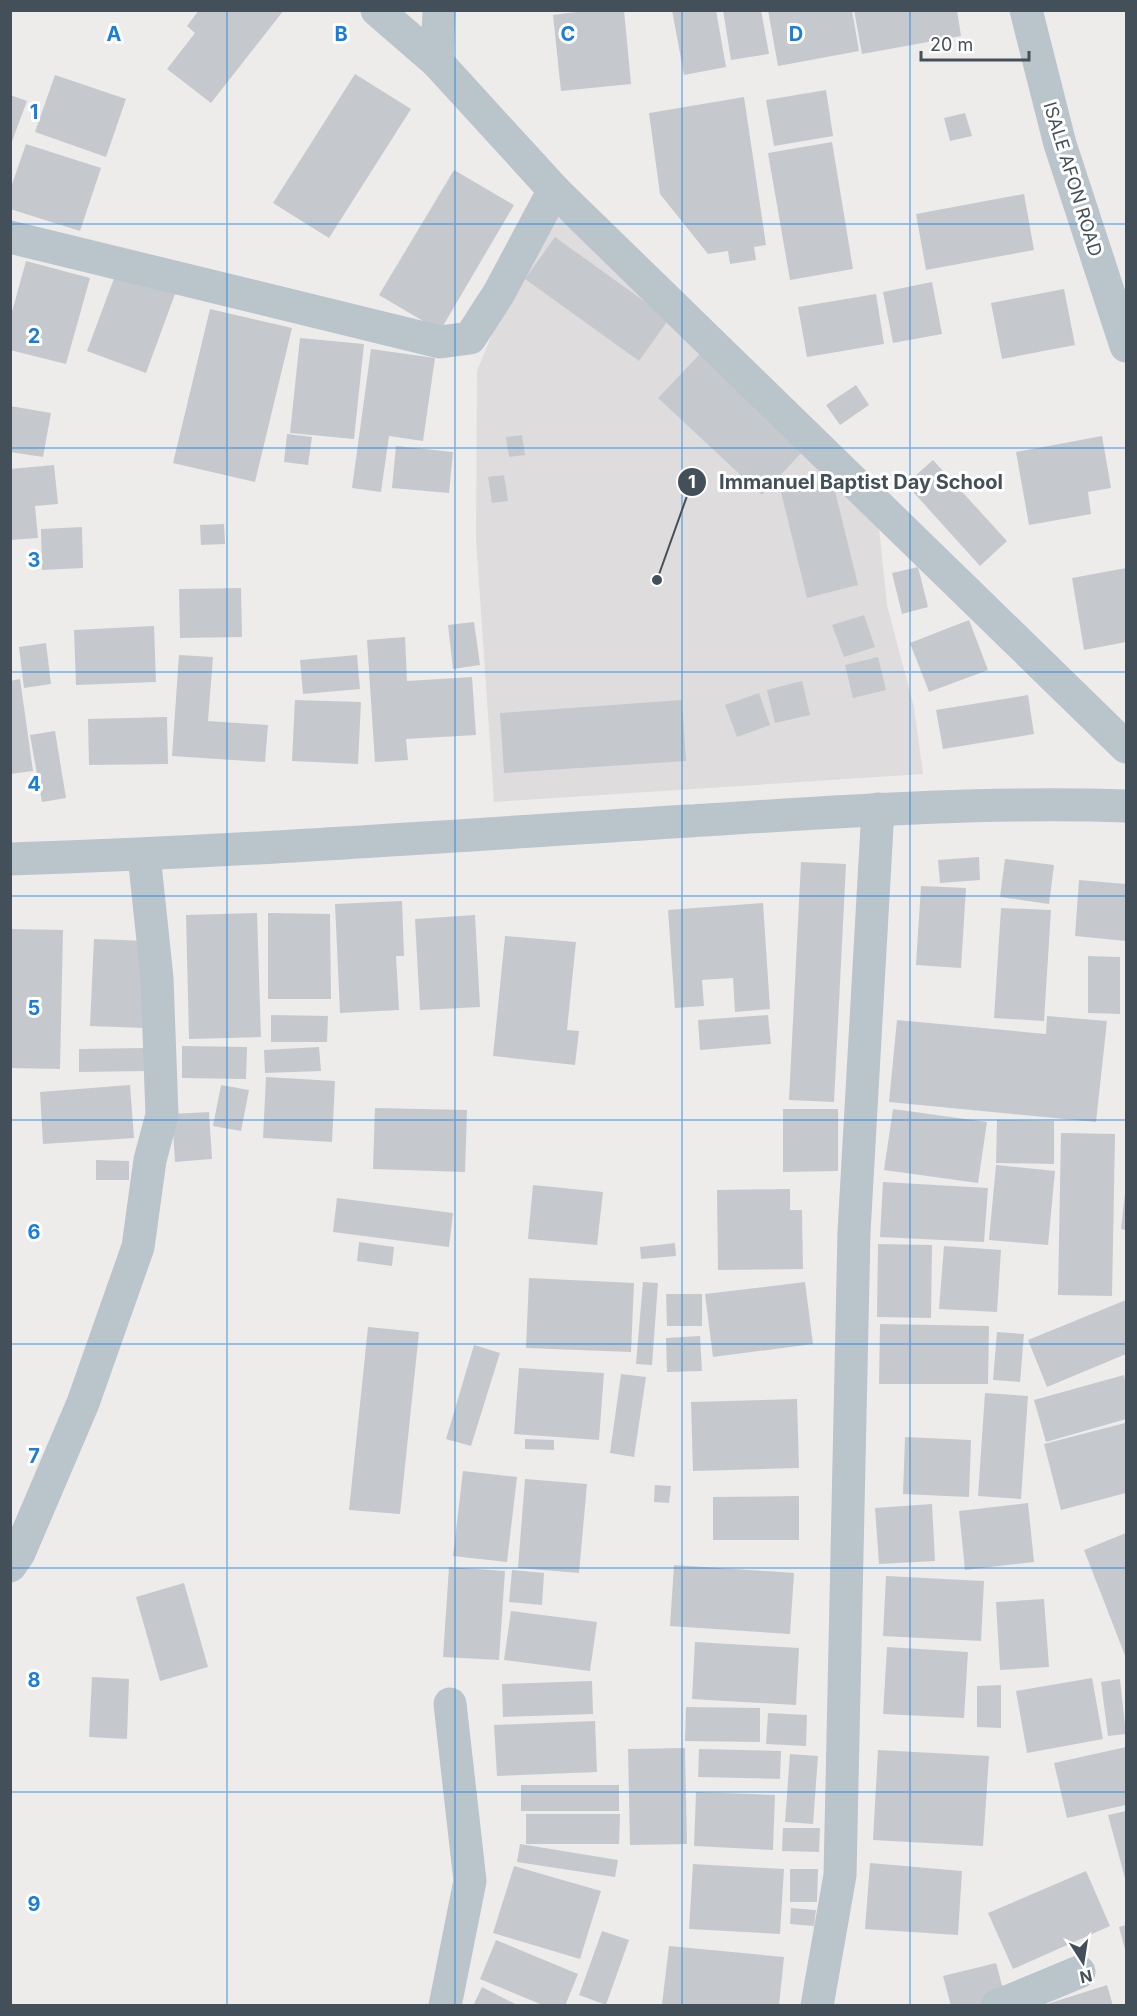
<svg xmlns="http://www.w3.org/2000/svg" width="1137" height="2016" font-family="Inter,sans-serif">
  <rect width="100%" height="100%" fill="#eeebeb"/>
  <polygon fill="#dfdcdd" points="553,214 649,292 878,518 887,605 914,707 923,774 494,802 476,539 477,371 525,254"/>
  <g fill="#c5c9ce">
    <polygon points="199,10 284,10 211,103 167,69 195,33 187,26"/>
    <polygon points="591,10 624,10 631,84 561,91 553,15"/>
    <polygon points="672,10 716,10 726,67 684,75"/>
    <polygon points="723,10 761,10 769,54 731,60"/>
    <polygon points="768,10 852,10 859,51 778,66"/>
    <polygon points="854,10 957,10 961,36 862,54"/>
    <polygon points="355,74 411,109 329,238 273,203"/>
    <polygon points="55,75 126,99 106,157 35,132"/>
    <polygon points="826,90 833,136 774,146 766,100"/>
    <polygon points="10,95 27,101 11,144 10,144"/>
    <polygon points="744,97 766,245 754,247 756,260 730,264 728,251 708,254 660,194 649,113"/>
    <polygon points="965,113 972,136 950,141 944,118"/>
    <polygon points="832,142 853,269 790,280 768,153"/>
    <polygon points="26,144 101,168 80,231 10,209 10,190"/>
    <polygon points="454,170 514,205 440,331 379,295"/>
    <polygon points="1024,194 1034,250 926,270 916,214"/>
    <polygon points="555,237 669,319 639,361 525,279"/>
    <polygon points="26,261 90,278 66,364 10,350 10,319"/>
    <polygon points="116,273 175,294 146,373 87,351"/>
    <polygon points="932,282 942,334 893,343 883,292"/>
    <polygon points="1064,289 1075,345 1002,359 991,303"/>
    <polygon points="876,294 884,344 807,357 798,307"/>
    <polygon points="210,309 292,328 255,482 173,463"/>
    <polygon points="300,338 364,344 354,439 290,433"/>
    <polygon points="371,349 435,358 423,441 389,436 381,492 352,488"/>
    <polygon points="700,354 803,451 762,495 658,398"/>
    <polygon points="856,385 869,405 840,425 826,405"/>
    <polygon points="10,406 51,413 43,457 10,452"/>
    <polygon points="287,434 312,437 308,465 284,462"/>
    <polygon points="522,435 525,455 509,457 506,437"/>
    <polygon points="1102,436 1111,488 1088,492 1091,514 1029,525 1016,452"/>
    <polygon points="396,446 453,452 449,493 392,488"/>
    <polygon points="933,460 1007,541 980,566 906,484"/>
    <polygon points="54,465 58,504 35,506 38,538 10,540 10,469"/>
    <polygon points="504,475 508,501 492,503 488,477"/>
    <polygon points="832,479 858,585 807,598 781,492"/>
    <polygon points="224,524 225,544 201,545 200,525"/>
    <polygon points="82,527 83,568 42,570 41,529"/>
    <polygon points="918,567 928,607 902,614 892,573"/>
    <polygon points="1126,568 1126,642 1084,650 1072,578"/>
    <polygon points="241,588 242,637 180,638 179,589"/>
    <polygon points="864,615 875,647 844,657 832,625"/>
    <polygon points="969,620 988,670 929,692 910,643"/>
    <polygon points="474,622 480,665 453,669 448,625"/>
    <polygon points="154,626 156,682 76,685 74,630"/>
    <polygon points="405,637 407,681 472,677 476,735 406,739 408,760 375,762 367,640"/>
    <polygon points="46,643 51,684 24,688 19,647"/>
    <polygon points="179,655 213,657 208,721 268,725 265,762 172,756"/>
    <polygon points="357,655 360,689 303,694 300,660"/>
    <polygon points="878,657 886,690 853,698 845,665"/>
    <polygon points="20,679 33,771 10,774 10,681"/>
    <polygon points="802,681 810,715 775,723 767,690"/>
    <polygon points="759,693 770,725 737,737 725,705"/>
    <polygon points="1028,695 1034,734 943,749 936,710"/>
    <polygon points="295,700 361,702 358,764 292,761"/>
    <polygon points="682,700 686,761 504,773 500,713"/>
    <polygon points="167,717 168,764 89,765 88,719"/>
    <polygon points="55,731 66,798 42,802 30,735"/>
    <polygon points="979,857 980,880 940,883 938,860"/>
    <polygon points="1005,859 1054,865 1049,904 1000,897"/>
    <polygon points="801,862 846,864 834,1102 789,1100"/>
    <polygon points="1079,880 1126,884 1126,941 1075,936"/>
    <polygon points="921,886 966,888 961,968 916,965"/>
    <polygon points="402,901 404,956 396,956 399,1010 340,1013 335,904"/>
    <polygon points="763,903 770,1009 735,1012 733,978 702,980 704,1006 675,1008 668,910"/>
    <polygon points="1001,908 1051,910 1044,1021 994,1018"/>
    <polygon points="257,913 261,1037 189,1039 186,915"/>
    <polygon points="268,913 330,914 331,999 268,999"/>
    <polygon points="475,915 480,1007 420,1010 415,919"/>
    <polygon points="10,929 63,930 60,1069 10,1068"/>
    <polygon points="505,936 576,942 567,1030 579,1031 575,1065 493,1056"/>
    <polygon points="94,939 148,941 144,1028 90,1026"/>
    <polygon points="1088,956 1120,957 1120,1014 1088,1013"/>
    <polygon points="271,1015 328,1016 327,1042 271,1042"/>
    <polygon points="768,1015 771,1044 700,1050 698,1020"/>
    <polygon points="1047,1016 1107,1021 1096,1122 889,1102 897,1020 1046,1034"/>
    <polygon points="182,1046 247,1047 246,1079 182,1078"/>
    <polygon points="319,1047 321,1071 265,1073 264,1050"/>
    <polygon points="145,1048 146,1071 79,1072 79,1049"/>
    <polygon points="266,1077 335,1081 332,1142 263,1138"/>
    <polygon points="130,1085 134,1138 43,1144 40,1092"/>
    <polygon points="221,1085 249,1090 241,1131 213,1126"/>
    <polygon points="375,1108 467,1110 465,1172 373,1169"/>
    <polygon points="783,1109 838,1109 838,1171 783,1172"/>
    <polygon points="893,1109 987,1122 978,1183 884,1170"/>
    <polygon points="209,1112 212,1159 175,1162 172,1114"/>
    <polygon points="997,1120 1054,1121 1054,1164 996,1163"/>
    <polygon points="1061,1133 1115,1134 1112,1296 1058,1295"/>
    <polygon points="96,1160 129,1161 129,1180 96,1180"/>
    <polygon points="996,1165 1055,1171 1048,1245 989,1240"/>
    <polygon points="883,1182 988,1188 984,1242 880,1237"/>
    <polygon points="533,1185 603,1192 597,1245 528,1239"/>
    <polygon points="790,1189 790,1210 802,1210 803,1269 718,1270 717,1190"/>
    <polygon points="1125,1193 1126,1193 1126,1230 1121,1229"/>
    <polygon points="337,1198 453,1213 449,1247 333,1232"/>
    <polygon points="359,1242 394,1247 392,1266 357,1261"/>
    <polygon points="675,1243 676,1256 641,1259 640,1247"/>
    <polygon points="878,1244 932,1245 931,1318 877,1317"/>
    <polygon points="944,1246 1001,1250 997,1312 939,1309"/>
    <polygon points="529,1278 634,1283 631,1352 526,1348"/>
    <polygon points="643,1282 658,1283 652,1365 636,1364"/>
    <polygon points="805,1282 813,1344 713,1357 705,1294"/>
    <polygon points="666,1294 702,1294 702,1326 667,1326"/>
    <polygon points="1126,1300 1126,1354 1047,1387 1028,1340"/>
    <polygon points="880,1324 989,1326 988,1384 879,1384"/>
    <polygon points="368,1327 419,1332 400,1514 349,1510"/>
    <polygon points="997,1332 1024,1334 1020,1382 993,1380"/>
    <polygon points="700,1336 702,1371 667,1372 666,1338"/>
    <polygon points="474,1345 500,1353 471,1446 446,1439"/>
    <polygon points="519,1368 604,1373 599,1440 514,1434"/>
    <polygon points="621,1374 646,1377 634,1457 610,1453"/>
    <polygon points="1124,1375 1126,1385 1126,1419 1046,1442 1034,1400"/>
    <polygon points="985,1393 1028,1396 1021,1499 978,1496"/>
    <polygon points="797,1399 799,1468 693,1471 691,1402"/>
    <polygon points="1125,1423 1126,1493 1061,1510 1044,1444"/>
    <polygon points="905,1437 971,1440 969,1497 903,1494"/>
    <polygon points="525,1439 554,1440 554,1450 525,1449"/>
    <polygon points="463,1471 517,1477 507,1562 453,1556"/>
    <polygon points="525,1479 587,1484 579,1573 518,1568"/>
    <polygon points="655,1485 671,1486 669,1503 654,1502"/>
    <polygon points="799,1496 799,1540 713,1540 713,1497"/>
    <polygon points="1028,1503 1034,1562 965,1570 959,1511"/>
    <polygon points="932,1504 935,1561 879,1564 875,1508"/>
    <polygon points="1126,1533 1126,1658 1084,1550"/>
    <polygon points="674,1565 794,1573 790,1634 670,1626"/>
    <polygon points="449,1567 505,1571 499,1660 443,1657"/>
    <polygon points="512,1570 544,1573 542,1605 509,1602"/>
    <polygon points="886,1576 984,1581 981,1641 883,1636"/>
    <polygon points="184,1583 208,1667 160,1681 136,1597"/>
    <polygon points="1044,1599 1049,1667 1000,1670 996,1602"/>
    <polygon points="511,1611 597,1622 590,1671 504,1660"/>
    <polygon points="695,1642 799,1648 796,1705 692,1699"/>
    <polygon points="887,1647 968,1652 964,1718 883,1714"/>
    <polygon points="92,1677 129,1679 127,1739 89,1737"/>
    <polygon points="1092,1678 1103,1739 1027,1753 1016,1691"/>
    <polygon points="1120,1679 1126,1734 1108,1736 1101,1682"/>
    <polygon points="592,1681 593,1714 503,1717 502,1684"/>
    <polygon points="1001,1685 1001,1728 977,1727 977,1686"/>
    <polygon points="686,1707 760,1708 760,1742 685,1741"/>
    <polygon points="768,1713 807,1715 806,1746 766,1744"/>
    <polygon points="595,1721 597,1772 497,1776 494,1725"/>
    <polygon points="1126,1747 1126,1805 1067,1818 1054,1763"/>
    <polygon points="685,1748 687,1844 630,1845 628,1749"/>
    <polygon points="699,1749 781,1751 780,1779 698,1777"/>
    <polygon points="878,1750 989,1756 983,1846 873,1840"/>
    <polygon points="790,1754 818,1756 813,1824 785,1822"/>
    <rect x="521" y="1785" width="98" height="26"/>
    <polygon points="696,1792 775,1795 773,1850 694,1846"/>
    <polygon points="1126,1811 1126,1882 1108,1815"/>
    <polygon points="526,1814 620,1814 619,1844 526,1844"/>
    <polygon points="783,1828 820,1828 819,1852 782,1851"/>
    <polygon points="520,1844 618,1860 615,1877 517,1862"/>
    <polygon points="870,1863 962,1871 958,1935 865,1929"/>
    <polygon points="693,1864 784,1869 780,1934 689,1929"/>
    <polygon points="514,1866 601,1891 580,1959 493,1933"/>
    <polygon points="790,1869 818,1869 817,1902 790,1902"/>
    <polygon points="1086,1871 1110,1926 1013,1969 988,1913"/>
    <polygon points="791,1908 816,1910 814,1926 790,1924"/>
    <polygon points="1126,1925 1126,1953 1119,1927"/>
    <polygon points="602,1931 629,1940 606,2005 579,1995"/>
    <polygon points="496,1940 578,1974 565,2006 545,2006 480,1979"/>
    <polygon points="669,1946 784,1957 779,2006 662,2004"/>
    <polygon points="996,1963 1006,2000 985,2006 951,2006 943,1976"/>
    <polygon points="1107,1985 1113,2006 1044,2006 1044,2005"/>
    <polygon points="482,1987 519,2006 473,2006"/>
  </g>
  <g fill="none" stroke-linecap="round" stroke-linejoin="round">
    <g stroke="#b9c4cb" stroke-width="33">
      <polyline points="377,10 437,62 554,190 1126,747"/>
      <polyline points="1026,10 1060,144 1126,346"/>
      <polyline points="437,62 439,10"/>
      <polyline points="10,237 440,342 470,338 499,293 554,190"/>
      <path d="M10 859C237 852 463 835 689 821 834 812 981 801 1126 806"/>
      <polyline points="10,1566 19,1553 83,1403 138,1247 150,1160 162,1115 157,978 144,855"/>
      <polyline points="445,2006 470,1881 450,1704"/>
      <polyline points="817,2006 840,1875 854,1232 878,809"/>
      <polyline points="997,2006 1079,1972"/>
    </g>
  </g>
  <path fill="none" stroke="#177edc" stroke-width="1.5" stroke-opacity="0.55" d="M227 10V2006M455 10V2006M682 10V2006M910 10V2006M10 224H1126M10 448H1126M10 672H1126M10 896H1126M10 1120H1126M10 1344H1126M10 1568H1126M10 1792H1126"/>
  <g text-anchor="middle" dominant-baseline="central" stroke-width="6" stroke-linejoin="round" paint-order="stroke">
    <g font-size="18" fill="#445059" stroke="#fff">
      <text transform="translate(1073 179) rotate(73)">ISALE AFON ROAD</text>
    </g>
  </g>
  <g font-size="20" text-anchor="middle" font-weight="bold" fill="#177edc" stroke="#fff" stroke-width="6" stroke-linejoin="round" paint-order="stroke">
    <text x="114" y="41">A</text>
    <text x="341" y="41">B</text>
    <text x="568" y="41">C</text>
    <text x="796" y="41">D</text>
    <text x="34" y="119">1</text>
    <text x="34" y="343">2</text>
    <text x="34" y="567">3</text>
    <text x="34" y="791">4</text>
    <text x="34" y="1015">5</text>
    <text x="34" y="1239">6</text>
    <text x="34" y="1463">7</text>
    <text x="34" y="1687">8</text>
    <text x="34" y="1911">9</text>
  </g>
  <path fill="none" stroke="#445059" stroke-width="2" d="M657 580L692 482"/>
  <g fill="#445059" stroke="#fff" stroke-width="2">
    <circle cx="657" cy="580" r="6"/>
    <circle cx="692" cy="482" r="15"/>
  </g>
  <g font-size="18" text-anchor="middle" font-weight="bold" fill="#fff">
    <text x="692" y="488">1</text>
  </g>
  <g font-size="20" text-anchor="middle" font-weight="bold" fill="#445059" stroke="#fff" stroke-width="6" stroke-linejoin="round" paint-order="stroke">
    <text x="861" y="489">Immanuel Baptist Day School</text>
  </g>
  <rect width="1137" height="2016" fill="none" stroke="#445059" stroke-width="24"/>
  <g transform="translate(1083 1962) rotate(168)" stroke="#ffffff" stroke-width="4.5" paint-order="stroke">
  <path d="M0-4.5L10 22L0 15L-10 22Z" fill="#445059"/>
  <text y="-9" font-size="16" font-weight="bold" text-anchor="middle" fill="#445059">N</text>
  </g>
  <path d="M921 51v9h108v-9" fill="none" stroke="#445059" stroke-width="3"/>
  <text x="930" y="51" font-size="18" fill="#445059" stroke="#ffffff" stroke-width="4.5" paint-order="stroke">20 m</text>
</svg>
